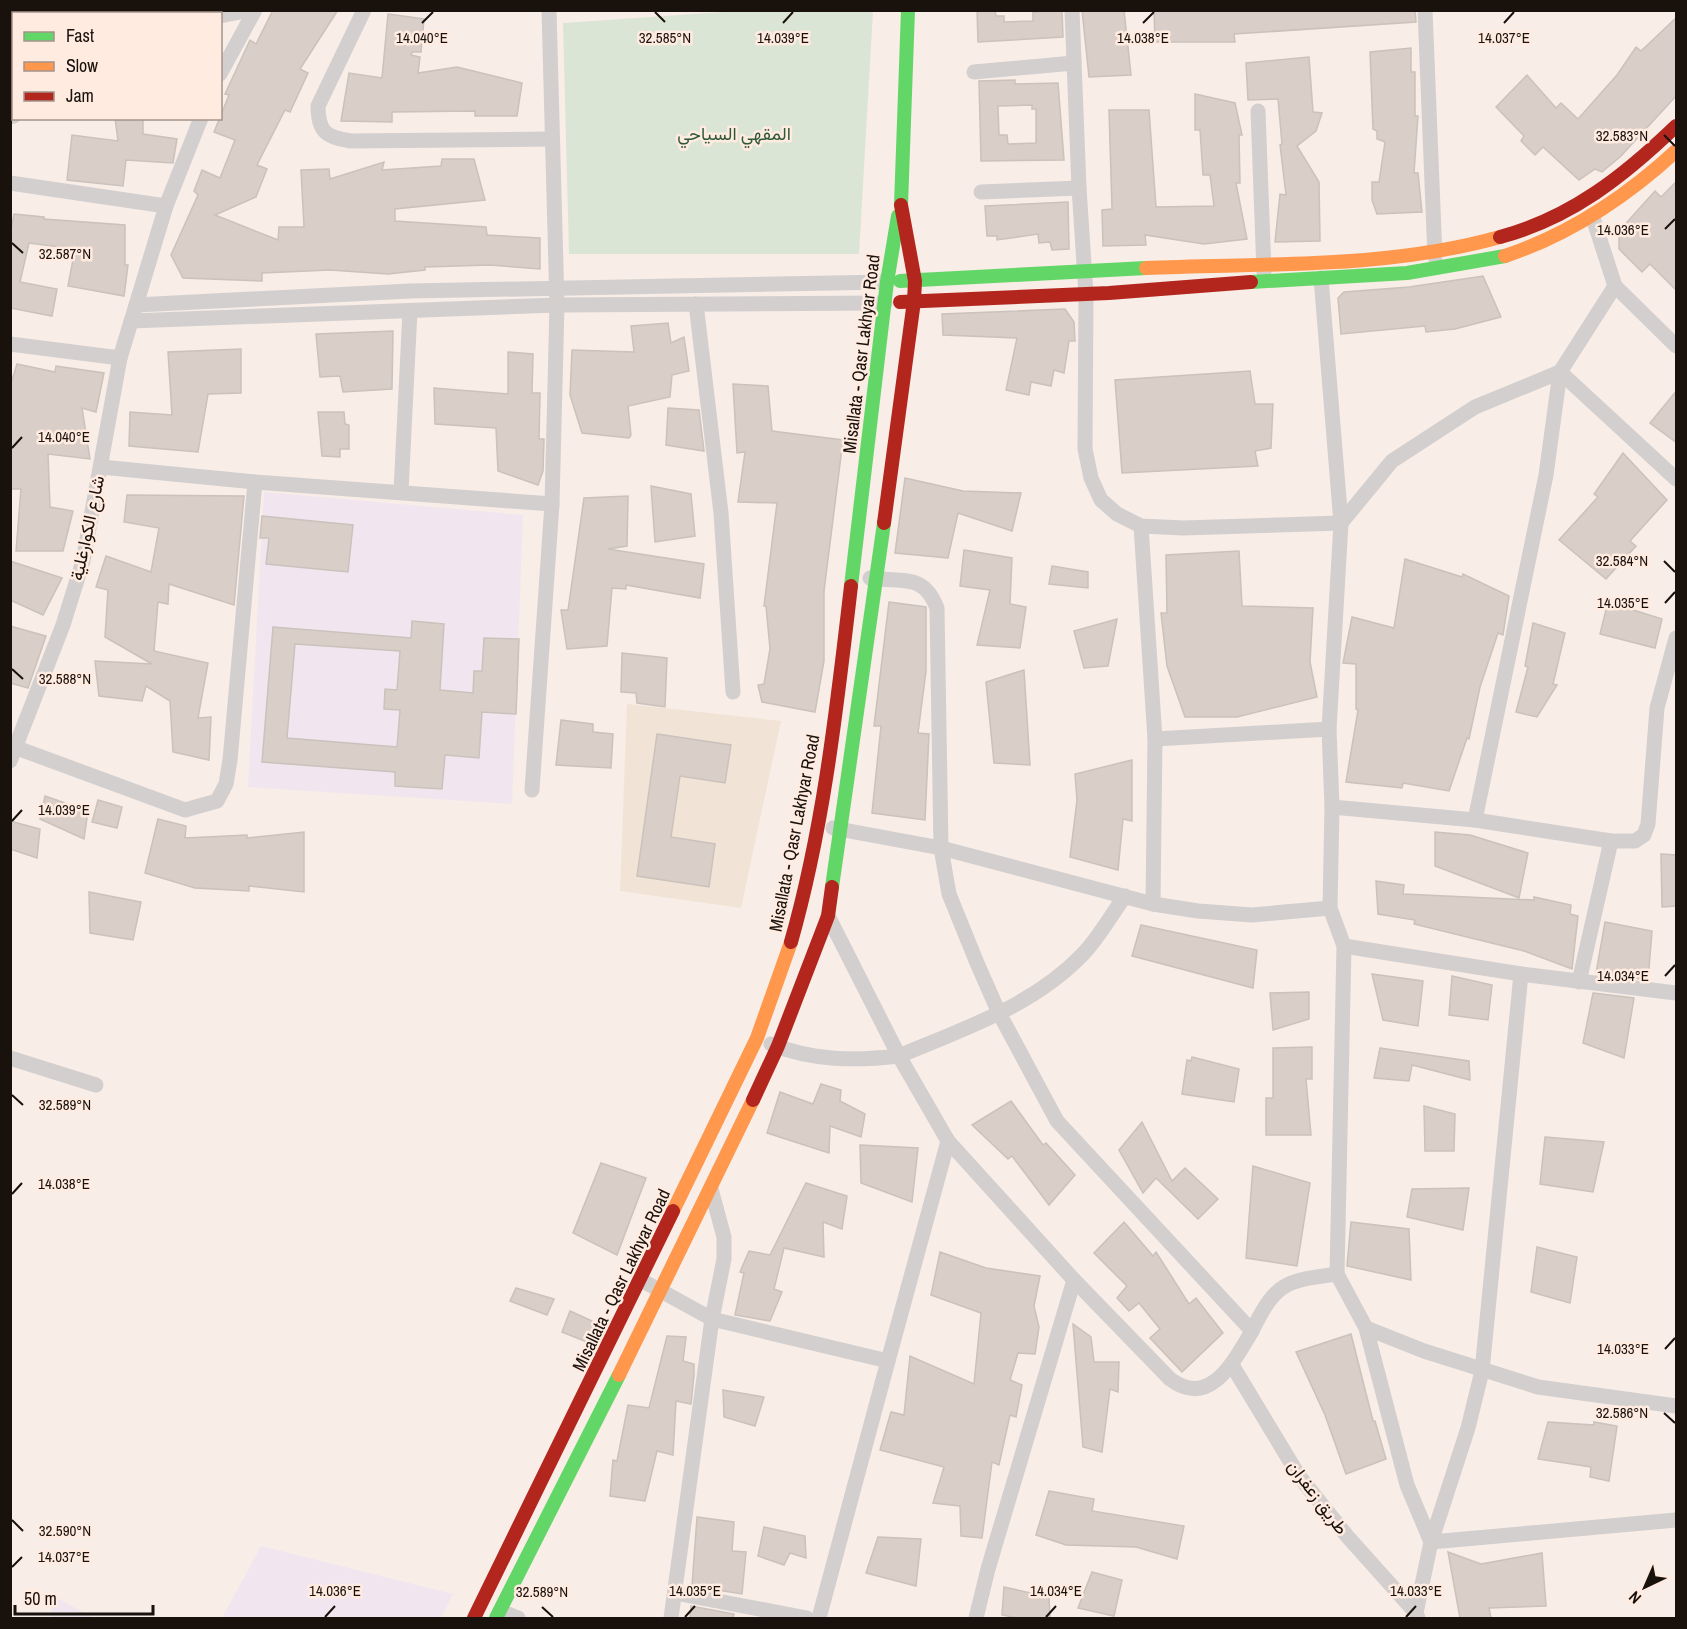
<svg xmlns="http://www.w3.org/2000/svg" width="1687" height="1629" font-family="'Archivo Narrow',Vazirmatn,sans-serif">
  <rect width="100%" height="100%" fill="#f8ede7"/>
  <g fill="#f1e6ef">
    <polygon points="264,492 523,515 512,804 248,787"/>
    <polygon points="261,1546 453,1594 441,1618 222,1618"/>
    <polygon points="54,1596 93,1618 50,1618"/>
  </g>
  <polygon fill="#f1e4d6" points="627,704 781,721 741,908 620,891"/>
  <polygon fill="#dbe5d6" points="752,10 873,11 859,254 569,254 563,23"/>
  <g fill="#d9cec8" stroke="#cbc2bc" stroke-width="1.5" fill-rule="evenodd">
    <polygon points="273,10 338,10 300,69 308,73 290,112 285,110 257,165 267,169 256,197 215,215 278,240 279,227 304,227 301,170 329,169 330,179 384,162 382,170 441,166 442,159 474,159 485,200 395,209 395,221 486,227 487,235 540,238 540,269 490,265 425,267 425,270 388,274 330,270 262,273 262,281 183,278 171,255 198,195 194,191 202,170 220,178 235,140 214,132 229,95 225,94 250,40 256,44"/>
    <polygon points="977,10 995,10 996,16 1004,16 1004,22 1033,21 1033,12 1062,10 1063,37 978,42"/>
    <polygon points="1082,10 1124,10 1131,75 1089,77"/>
    <polygon points="1154,10 1415,10 1416,22 1234,34 1235,42 1155,42"/>
    <polygon points="388,14 424,19 421,52 412,52 411,55 420,57 418,73 457,67 522,83 517,116 475,116 475,111 392,112 392,122 341,121 349,73 382,78"/>
    <polygon points="1677,17 1677,95 1621,156 1602,172 1595,169 1579,180 1543,147 1535,155 1521,141 1524,136 1496,107 1527,75 1556,108 1561,103 1578,119 1617,75 1636,47 1641,51"/>
    <polygon points="1411,48 1411,72 1415,72 1415,116 1418,116 1414,173 1418,173 1422,212 1377,214 1372,200 1372,182 1379,182 1385,142 1377,139 1377,131 1373,129 1370,52"/>
    <polygon points="1309,57 1313,112 1322,113 1316,131 1297,146 1319,182 1320,241 1275,242 1280,194 1286,195 1280,145 1282,144 1278,99 1248,100 1246,63"/>
    <path d="M1015 80V84L1058 83 1064 160 981 161 979 81ZM1032 105V109H1036V143L1008 144 1007 135H999L998 106Z"/>
    <polygon points="1195,94 1235,103 1242,135 1239,135 1240,183 1236,183 1247,239 1204,244 1145,235 1146,245 1103,246 1102,210 1112,209 1109,110 1149,110 1156,207 1214,206 1210,175 1203,175 1200,130 1195,130"/>
    <polygon points="115,118 143,118 143,134 177,139 173,163 126,160 123,186 67,180 72,135 118,141"/>
    <polygon points="1677,181 1677,291 1650,264 1642,272 1619,249 1619,231 1655,191 1661,197"/>
    <polygon points="1068,202 1069,249 1052,250 1050,242 1039,243 1038,234 997,240 997,236 987,236 985,206"/>
    <polygon points="14,214 44,217 44,219 125,225 125,265 128,265 124,296 68,286 75,249 29,243 20,282 57,289 52,316 10,308 10,236"/>
    <polygon points="1483,276 1501,317 1455,329 1426,332 1425,326 1341,334 1338,298 1344,292 1409,287"/>
    <polygon points="1065,309 1074,322 1075,341 1069,341 1064,373 1054,370 1051,386 1031,382 1029,395 1006,390 1017,338 943,335 942,314"/>
    <polygon points="668,323 671,343 684,337 689,371 672,375 670,397 628,406 631,435 629,438 582,433 570,395 572,350 634,352 631,326"/>
    <polygon points="393,331 392,389 343,392 340,376 320,377 316,334"/>
    <polygon points="241,349 241,393 208,394 198,452 129,446 130,412 172,415 168,352"/>
    <polygon points="508,352 533,354 532,393 540,393 539,439 544,439 543,471 538,485 498,471 496,428 435,424 434,388 508,394"/>
    <polygon points="17,364 55,372 56,366 104,373 96,412 82,408 90,459 48,454 50,507 73,511 63,551 16,551 21,489 10,489 10,387"/>
    <polygon points="1250,371 1255,404 1273,404 1271,448 1255,451 1258,466 1122,473 1115,380"/>
    <polygon points="733,384 768,386 772,431 843,440 824,591 824,661 815,712 762,702 758,685 764,684 770,649 766,606 764,606 777,503 738,502 745,452 737,453"/>
    <polygon points="1677,390 1677,443 1650,423"/>
    <polygon points="668,408 699,410 704,451 666,445"/>
    <polygon points="318,412 344,412 345,424 349,425 349,449 340,449 340,457 322,456"/>
    <polygon points="1623,453 1667,500 1630,541 1636,546 1606,579 1559,540 1598,497 1594,494"/>
    <polygon points="905,478 963,491 1021,493 1012,531 958,513 948,558 895,553"/>
    <polygon points="651,486 691,494 695,536 655,542"/>
    <polygon points="127,495 244,496 234,605 169,584 168,604 158,602 154,651 208,663 198,718 211,717 209,760 173,752 170,701 146,686 142,701 99,696 95,661 152,664 105,637 108,590 96,587 106,556 151,572 159,528 124,522"/>
    <polygon points="628,496 627,546 608,549 704,564 700,598 626,585 626,589 612,588 607,646 567,649 561,610 568,610 584,498"/>
    <polygon points="262,516 353,525 348,572 266,564 269,538 260,538"/>
    <polygon points="964,550 1012,558 1010,604 1026,607 1020,648 977,645 990,590 960,586"/>
    <polygon points="1239,551 1242,606 1313,608 1310,662 1317,697 1237,717 1185,717 1167,666 1161,613 1167,613 1166,555"/>
    <polygon points="1405,559 1462,577 1463,574 1509,596 1503,635 1498,633 1480,687 1469,739 1467,738 1449,791 1403,783 1402,788 1346,782 1358,710 1356,709 1356,664 1343,663 1352,617 1394,628"/>
    <polygon points="10,561 62,578 43,615 10,600"/>
    <polygon points="1052,566 1088,572 1088,588 1049,584"/>
    <polygon points="889,602 926,607 926,671 918,733 929,734 925,820 872,813 881,726 874,726"/>
    <polygon points="1608,602 1662,619 1655,648 1600,634"/>
    <polygon points="1117,619 1108,666 1084,668 1074,631"/>
    <path d="M412 621 444 624 440 690 473 693 474 671H482L484 638 519 639 516 714 482 712 479 758 445 755 442 789 395 786V772L262 762 273 627 411 638ZM295 644 400 651 397 690 385 689 384 709 400 710 397 747 287 738Z"/>
    <polygon points="1533,623 1565,633 1553,684 1557,685 1537,717 1516,712 1528,667 1525,666"/>
    <polygon points="10,626 46,636 28,688 10,683"/>
    <polygon points="622,653 667,658 665,707 637,703 636,693 621,692"/>
    <polygon points="1024,670 1030,765 994,763 986,682"/>
    <polygon points="561,720 593,724 593,732 613,734 611,768 556,765"/>
    <polygon points="657,734 731,745 725,783 680,776 671,837 715,844 709,887 637,876"/>
    <polygon points="1132,760 1132,821 1123,819 1118,870 1070,857 1077,800 1075,774"/>
    <polygon points="45,796 88,811 84,839 40,819"/>
    <polygon points="98,800 122,807 117,828 92,822"/>
    <polygon points="158,819 186,826 185,838 247,835 247,838 304,832 304,892 249,886 249,891 195,888 145,873"/>
    <polygon points="10,821 40,829 37,858 10,849"/>
    <polygon points="1435,832 1470,835 1528,853 1519,898 1435,866"/>
    <polygon points="1661,854 1677,855 1677,906 1662,907"/>
    <polygon points="1376,881 1404,885 1403,894 1534,900 1534,897 1571,905 1570,914 1578,916 1572,969 1524,951 1414,924 1415,920 1378,914"/>
    <polygon points="89,892 141,902 133,940 90,933"/>
    <polygon points="1605,922 1652,931 1648,980 1596,973"/>
    <polygon points="1141,925 1257,950 1253,988 1132,956"/>
    <polygon points="1372,974 1423,981 1418,1026 1383,1020"/>
    <polygon points="1452,976 1492,985 1488,1020 1449,1015"/>
    <polygon points="1309,992 1309,1019 1273,1030 1270,993"/>
    <polygon points="1593,993 1634,998 1624,1058 1583,1043"/>
    <polygon points="1312,1047 1312,1079 1306,1079 1311,1135 1266,1135 1266,1098 1273,1098 1273,1048"/>
    <polygon points="1380,1048 1469,1061 1470,1080 1412,1065 1409,1081 1374,1078"/>
    <polygon points="1192,1057 1239,1069 1234,1102 1182,1094 1187,1060 1191,1061"/>
    <polygon points="821,1084 841,1090 840,1101 865,1114 861,1137 830,1126 829,1153 767,1133 780,1092 813,1104"/>
    <polygon points="1011,1101 1043,1145 1046,1143 1075,1175 1049,1205 1012,1156 1008,1159 972,1125"/>
    <polygon points="1424,1106 1455,1114 1454,1151 1425,1151"/>
    <polygon points="1142,1122 1172,1181 1185,1168 1218,1199 1198,1219 1156,1178 1143,1193 1119,1150"/>
    <polygon points="1545,1137 1604,1142 1593,1192 1540,1184"/>
    <polygon points="860,1145 918,1148 912,1202 861,1183"/>
    <polygon points="601,1163 646,1178 617,1255 573,1233"/>
    <polygon points="1253,1166 1310,1183 1297,1266 1246,1258"/>
    <polygon points="806,1183 847,1196 842,1229 823,1222 824,1257 784,1248 774,1289 782,1292 770,1321 735,1315 744,1273 740,1272 749,1251 770,1255"/>
    <polygon points="1469,1188 1463,1230 1407,1217 1412,1189"/>
    <polygon points="1124,1222 1153,1256 1156,1252 1189,1304 1196,1298 1223,1333 1182,1372 1150,1338 1160,1329 1139,1303 1129,1311 1117,1298 1127,1286 1094,1253"/>
    <polygon points="1351,1222 1409,1229 1411,1280 1347,1266"/>
    <polygon points="1537,1247 1577,1257 1570,1303 1531,1292"/>
    <polygon points="940,1252 986,1268 1040,1276 1034,1306 1039,1327 1035,1354 1018,1353 1010,1380 1022,1385 1016,1417 1010,1415 999,1465 992,1462 982,1538 961,1536 960,1506 933,1503 944,1467 880,1450 891,1412 904,1415 910,1356 974,1384 981,1313 931,1295"/>
    <polygon points="516,1288 554,1299 547,1315 510,1301"/>
    <polygon points="570,1311 601,1325 592,1344 562,1332"/>
    <polygon points="1073,1324 1091,1337 1094,1362 1119,1362 1118,1392 1110,1389 1102,1452 1083,1447"/>
    <polygon points="1351,1334 1373,1421 1375,1421 1386,1459 1346,1474 1325,1415 1296,1352"/>
    <polygon points="667,1336 686,1337 683,1361 694,1364 694,1375 691,1404 676,1401 673,1455 657,1451 645,1501 610,1496 613,1460 617,1461 628,1405 649,1408"/>
    <polygon points="723,1390 764,1397 755,1426 724,1417"/>
    <polygon points="1548,1422 1594,1425 1594,1422 1617,1426 1609,1481 1590,1477 1591,1467 1538,1459"/>
    <polygon points="1049,1491 1094,1499 1092,1511 1184,1526 1177,1559 1136,1547 1066,1545 1036,1535"/>
    <polygon points="697,1517 734,1522 732,1551 746,1552 742,1594 692,1586"/>
    <polygon points="764,1527 805,1536 806,1558 790,1553 784,1565 758,1556"/>
    <polygon points="878,1537 921,1539 916,1586 866,1573"/>
    <polygon points="1448,1552 1481,1564 1542,1553 1546,1606 1489,1608 1491,1618 1460,1618"/>
    <polygon points="1092,1572 1122,1580 1114,1616 1078,1608"/>
    <polygon points="1004,1587 1049,1597 1050,1618 1017,1618 1002,1615"/>
    <polygon points="691,1606 734,1614 733,1618 690,1618"/>
  </g>
  <g fill="none" stroke-linecap="round" stroke-linejoin="round">
    <g stroke="#d2cfce" stroke-width="15">
      <polyline points="47,10 47,14"/>
      <path d="M364 10 318 106C318 133 327 137 351 141L551 139"/>
      <polyline points="1072,10 1079,188 1086,294 1085,449 1091,478 1101,500 1117,514 1141,526 1183,528 1341,523 1392,461 1475,407 1560,372 1615,286"/>
      <polyline points="1425,10 1435,257"/>
      <polyline points="220,16 250,10"/>
      <polyline points="974,72 1074,63"/>
      <polyline points="220,74 255,10"/>
      <polyline points="1258,111 1264,272"/>
      <polyline points="10,117 14,116"/>
      <polyline points="10,183 166,206"/>
      <polyline points="981,192 1079,188"/>
      <polyline points="1593,218 1615,286 1676,346"/>
      <polyline points="1321,278 1341,523 1329,729 1332,807 1330,908 1344,946 1337,1274 1366,1328 1407,1485 1431,1542 1416,1613"/>
      <polyline points="696,304 721,513 733,692"/>
      <polyline points="136,305 410,291 887,282"/>
      <polyline points="131,321 557,305 885,303"/>
      <polyline points="10,344 120,358"/>
      <polyline points="1560,372 1676,479"/>
      <polyline points="101,467 255,482 552,504"/>
      <polyline points="401,491 410,311"/>
      <polyline points="1141,526 1155,739 1153,904"/>
      <path d="M870 578C902 583 923 572 937 608L941 848 949 894 977 963 999 1013 1057 1121 1252 1331C1234 1361 1210 1409 1170 1379L1074 1280 948 1141 899 1056C963 1029 1033 1006 1082 955 1099 938 1111 915 1125 896"/>
      <polyline points="1155,739 1329,729"/>
      <polyline points="17,748 185,810 217,801 226,784 230,760 255,482"/>
      <polyline points="10,761 63,625 83,561 120,358 166,206 201,118"/>
      <polyline points="532,790 552,504 557,305 549,10"/>
      <polyline points="1332,807 1475,820 1611,841 1635,841 1644,835 1648,824 1657,708 1676,638"/>
      <polyline points="1475,820 1546,475 1560,372"/>
      <polyline points="833,828 941,848 1153,904 1198,911 1252,915 1330,908"/>
      <polyline points="1344,946 1521,974 1676,993"/>
      <polyline points="1521,974 1482,1371 1468,1428 1431,1542 1676,1520"/>
      <polyline points="1579,982 1611,841"/>
      <path d="M771 1044C813 1061 855 1061 899 1056L828 916"/>
      <polyline points="10,1058 96,1085"/>
      <polyline points="641,1280 712,1319 888,1361 948,1141"/>
      <polyline points="1366,1328 1424,1351 1538,1387 1676,1406"/>
      <path d="M1252 1331C1276 1282 1285 1281 1337 1274"/>
      <polyline points="1232,1365 1299,1476 1347,1536 1416,1613 1418,1618"/>
      <polyline points="675,1593 807,1618"/>
      <polyline points="500,1611 518,1618"/>
      <polyline points="671,1618 712,1319 724,1259 724,1237 711,1189"/>
      <polyline points="819,1618 888,1361"/>
      <polyline points="976,1618 988,1569 1074,1280"/>
    </g>
    <g stroke="#63d668" stroke-width="14">
      <polyline points="901,205 908,10"/>
      <polyline points="900,281 1146,268"/>
      <polyline points="1251,282 1407,273 1505,256"/>
      <polyline points="851,586 887,282 898,216"/>
      <polyline points="832,887 884,523"/>
      <polyline points="496,1618 619,1375"/>
    </g>
    <g stroke="#ff974d" stroke-width="14">
      <path d="M1505 256C1571 234 1626 197 1676 151"/>
      <path d="M1146 268C1264 263 1386 269 1500 237"/>
      <polyline points="673,1211 757,1038 791,942"/>
      <polyline points="619,1375 753,1100"/>
    </g>
    <g stroke="#b3261e" stroke-width="14">
      <path d="M1500 237C1571 218 1624 176 1676 126"/>
      <polyline points="900,302 1109,293 1251,282"/>
      <polyline points="884,523 914,301 915,281 901,205"/>
      <path d="M791 942C824 826 837 705 851 586"/>
      <polyline points="753,1100 778,1046 828,916 832,887"/>
      <polyline points="474,1618 673,1211"/>
    </g>
  </g>
  <path fill="none" stroke="#19110c" stroke-width="2" d="M655 12 665 22M422 23 433 12M783 23 793 12M1143 23 1154 12M1504 23 1514 12M1664 135 1675 146M1665 229 1675 219M12 243 23 253M12 448 22 437M1664 561 1675 572M1665 603 1675 592M12 669 23 679M12 821 22 810M1665 976 1675 965M12 1095 23 1105M12 1194 22 1183M1665 1349 1675 1338M1664 1413 1675 1423M12 1520 23 1531M12 1567 22 1557M542 1607 553 1617M325 1617 335 1606M685 1617 695 1606M1046 1617 1056 1606M1406 1617 1416 1606"/>
  <g text-anchor="middle" dominant-baseline="central" stroke-width="5" stroke-linejoin="round" paint-order="stroke">
    <g font-size="18" fill="#2e5938" stroke="#ffebe0">
      <text x="734" y="133">المقهي السياحي</text>
    </g>
    <g font-size="18" fill="#19110c" stroke="#ffebe0">
      <text transform="translate(861 354) rotate(-83)">Misallata - Qasr Lakhyar Road</text>
      <text transform="translate(87 528) rotate(-78)">شارع الكوارغلية</text>
      <text transform="translate(794 833) rotate(-79)">Misallata - Qasr Lakhyar Road</text>
      <text transform="translate(621 1280) rotate(-64)">Misallata - Qasr Lakhyar Road</text>
      <text transform="translate(1318 1497) rotate(53)">طريق زعفران</text>
    </g>
  </g>
  <g font-size="15" text-anchor="middle" fill="#19110c" stroke="#ffebe0" stroke-width="5" stroke-linejoin="round" paint-order="stroke">
    <text x="665" y="43">32.585°N</text>
    <text x="422" y="43">14.040°E</text>
    <text x="783" y="43">14.039°E</text>
    <text x="1143" y="43">14.038°E</text>
    <text x="1504" y="43">14.037°E</text>
    <text x="1622" y="141">32.583°N</text>
    <text x="1623" y="235">14.036°E</text>
    <text x="65" y="259">32.587°N</text>
    <text x="64" y="442">14.040°E</text>
    <text x="1622" y="566">32.584°N</text>
    <text x="1623" y="608">14.035°E</text>
    <text x="65" y="684">32.588°N</text>
    <text x="64" y="815">14.039°E</text>
    <text x="1623" y="981">14.034°E</text>
    <text x="65" y="1110">32.589°N</text>
    <text x="64" y="1189">14.038°E</text>
    <text x="1623" y="1354">14.033°E</text>
    <text x="1622" y="1418">32.586°N</text>
    <text x="65" y="1536">32.590°N</text>
    <text x="64" y="1562">14.037°E</text>
    <text x="335" y="1596">14.036°E</text>
    <text x="695" y="1596">14.035°E</text>
    <text x="1056" y="1596">14.034°E</text>
    <text x="1416" y="1596">14.033°E</text>
    <text x="542" y="1597">32.589°N</text>
  </g>
  <rect width="1687" height="1629" fill="none" stroke="#19110c" stroke-width="24"/>
  <rect x="12" y="12" width="210" height="108" fill="#ffebe0" stroke="#a3948b" stroke-width="1.5"/>
  <rect x="24" y="32" width="30" height="9" fill="#63d668" stroke="#a3948b" stroke-width="1.5"/>
  <text x="66" y="42" font-size="18" fill="#19110c">Fast</text>
  <rect x="24" y="62" width="30" height="9" fill="#ff974d" stroke="#a3948b" stroke-width="1.5"/>
  <text x="66" y="72" font-size="18" fill="#19110c">Slow</text>
  <rect x="24" y="92" width="30" height="9" fill="#b3261e" stroke="#a3948b" stroke-width="1.5"/>
  <text x="66" y="102" font-size="18" fill="#19110c">Jam</text>
  <g transform="translate(1645 1587) rotate(224)" stroke="#ffebe0" stroke-width="4.5" paint-order="stroke">
  <path d="M0-4.5L10 22L0 15L-10 22Z" fill="#19110c"/>
  <text y="-9" font-size="16" font-weight="bold" text-anchor="middle" fill="#19110c">N</text>
  </g>
  <path d="M15 1605v9h138v-9" fill="none" stroke="#19110c" stroke-width="3"/>
  <text x="24" y="1605" font-size="18" fill="#19110c" stroke="#ffebe0" stroke-width="4.5" paint-order="stroke">50 m</text>
</svg>
